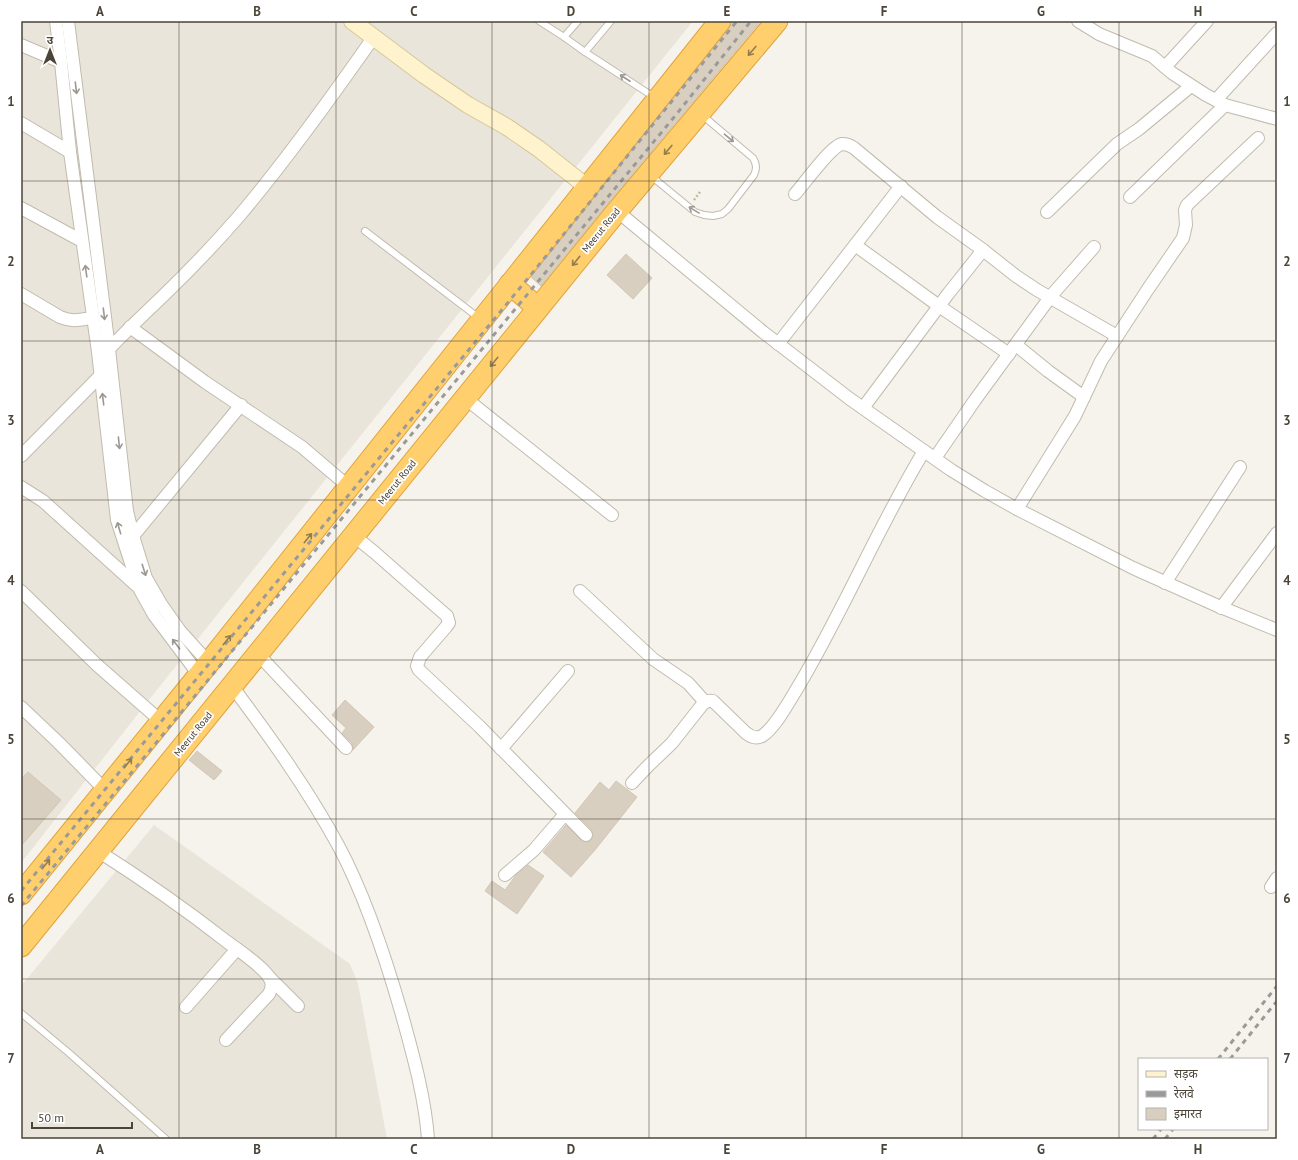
<svg xmlns="http://www.w3.org/2000/svg" width="1298" height="1160" font-family="'PT Sans','Noto Sans Devanagari',sans-serif">
  <rect width="100%" height="100%" fill="#f6f3ec"/>
  <g fill="#eae5da">
    <polygon points="21,21 693,21 152,696 21,863"/>
    <polygon points="154,825 350,964 358,984 387,1139 21,1139 21,986"/>
  </g>
  <g fill="#d8cfc1" stroke="#d3c7b4">
    <polygon points="732,21 761,21 608,203 541,286 531,277 729,28"/>
    <polygon points="626,254 652,278 633,299 607,275"/>
    <polygon points="345,700 374,727 353,750 352,743 342,733 346,728 332,715"/>
    <polygon points="197,751 222,771 214,780 189,760"/>
    <polygon points="28,772 61,800 21,846 21,779"/>
    <polygon points="616,781 637,797 595,850 571,877 543,852 566,825 581,840 587,842 591,841 593,837 592,830 575,813 600,782 609,790"/>
    <polygon points="528,865 544,876 517,914 485,891 492,881 505,890 516,875"/>
  </g>
  <g fill="none" stroke-linecap="round" stroke-linejoin="round">
    <g stroke="#c2bbae" stroke-width="8">
      <g id="lane">
        <polyline points="539,21 564,37"/>
        <polyline points="578,21 564,37 585,52"/>
        <polyline points="611,21 585,52 654,97"/>
        <path d="M651 176 695 212 704 215 713 216 722 214 728 209 754 175C757 169 757 164 753 158L702 115"/>
        <polyline points="365,231 479,318"/>
        <polyline points="21,1013 69,1053 166,1139"/>
      </g>
    </g>
    <g stroke="#c2bbae" stroke-width="14">
      <g id="street">
        <polyline points="56,21 61,62 70,152 98,352 117,520 139,588 154,615 199,675"/>
        <polyline points="68,21 109,349 127,511 133,536 146,578 161,604 180,631 209,663"/>
        <polyline points="1078,21 1099,34 1152,56 1172,73 1206,95 1225,105 1277,119"/>
        <polyline points="21,45 61,62"/>
        <polyline points="1165,67 1207,21"/>
        <polyline points="1216,100 1277,33"/>
        <polyline points="21,123 70,152"/>
        <path d="M795 194C804 184 831 146 842 144 847 144 850 145 854 148L937 217 983 250 1016 276 1037 290 1117 336"/>
        <polyline points="1130,197 1225,105"/>
        <polyline points="21,208 82,241"/>
        <polyline points="617,211 763,332 850,399 951,470 985,491 1017,509 1133,568 1218,606 1277,630"/>
        <polyline points="1047,212 1117,144 1139,129 1191,86"/>
        <polyline points="855,245 939,306 1009,354"/>
        <path d="M21 294 60 317C72 322 79 320 92 318"/>
        <polyline points="130,327 205,382 302,447 349,487"/>
        <polyline points="778,344 901,186"/>
        <polyline points="1016,345 1048,371 1084,397"/>
        <path d="M109 349C125 332 143 315 161 298 188 272 215 244 240 215 288 158 331 98 373 38"/>
        <polyline points="465,398 612,515"/>
        <polyline points="863,408 948,294 983,250"/>
        <polyline points="21,456 100,376"/>
        <polyline points="935,458 975,400 1051,296 1094,247"/>
        <polyline points="21,487 43,501 136,585"/>
        <polyline points="1017,509 1075,416 1101,361 1148,289 1183,238 1186,225 1185,210 1187,205 1258,138"/>
        <polyline points="353,535 374,552 447,616 449,623 446,627 420,657 417,666 419,670 479,726 586,835"/>
        <polyline points="133,536 241,405"/>
        <polyline points="1165,583 1240,467"/>
        <polyline points="21,591 97,665 162,722"/>
        <polyline points="580,591 653,659 688,683 705,702"/>
        <polyline points="1221,608 1277,533"/>
        <polyline points="258,654 346,748"/>
        <path d="M232 686C270 737 307 788 338 845 365 895 386 959 402 1015 413 1055 425 1097 428 1139"/>
        <polyline points="21,707 59,743 105,790"/>
        <polyline points="501,749 568,671"/>
        <path d="M632 783 648 766 672 743 702 705C705 702 708 700 713 701L746 733C751 737 756 739 762 736 775 728 790 700 798 687 844 610 878 527 924 451"/>
        <path d="M98 851C142 879 185 909 226 941 239 951 260 964 269 977 273 983 272 988 269 994L226 1040"/>
        <polyline points="505,875 534,850 565,814"/>
        <polyline points="1271,887 1277,878"/>
        <polyline points="269,977 298,1006"/>
        <polyline points="186,1007 237,949"/>
      </g>
    </g>
    <g stroke="#d6c79b" stroke-width="18">
      <polyline id="secondary" points="352,21 424,75 468,105 507,127 539,149 587,187"/>
    </g>
    <g stroke="#e0a43c" stroke-width="23">
      <g id="highway">
        <polyline points="510,284 538,308"/>
        <polyline points="21,894 199,675 720,21"/>
        <polyline points="21,946 617,211 777,21"/>
      </g>
    </g>
    <polyline stroke="#c4b79f" stroke-width="2.5" stroke-dasharray="2 2" stroke-linecap="butt" points="694,200 700,192"/>
    <use href="#lane" stroke="#fff" stroke-width="6"/>
    <use href="#street" stroke="#fff" stroke-width="12"/>
    <use href="#secondary" stroke="#fff3cd" stroke-width="16"/>
    <use href="#highway" stroke="#ffcf6e" stroke-width="21"/>
    <g stroke="#9a9a9a" stroke-width="3" stroke-dasharray="5 5" stroke-linecap="butt">
      <polyline points="21,891 529,277 737,21"/>
      <polyline points="21,906 675,116 751,21"/>
      <polyline points="1218,1059 1277,986"/>
      <polyline points="1230,1059 1277,1001"/>
      <polyline points="1153,1139 1161,1129"/>
      <polyline points="1165,1139 1173,1129"/>
    </g>
  </g>
  <defs><path id="oneway-shaft" d="M-6 0H5M1.5-3L5.5 0L1.5 3" fill="none" stroke-width="1.6" stroke-linecap="round" stroke-linejoin="round"/></defs>
  <g stroke="#937c4e">
    <use href="#oneway-shaft" transform="translate(752 51) rotate(130)"/>
    <use href="#oneway-shaft" transform="translate(668 150) rotate(130)"/>
    <use href="#oneway-shaft" transform="translate(576 261) rotate(129)"/>
    <use href="#oneway-shaft" transform="translate(494 362) rotate(129)"/>
    <use href="#oneway-shaft" transform="translate(308 538) rotate(-51)"/>
    <use href="#oneway-shaft" transform="translate(227 640) rotate(-51)"/>
    <use href="#oneway-shaft" transform="translate(128 763) rotate(-51)"/>
    <use href="#oneway-shaft" transform="translate(46 864) rotate(-51)"/>
  </g>
  <g stroke="#9c9892">
    <use href="#oneway-shaft" transform="translate(625 78) rotate(-147)"/>
    <use href="#oneway-shaft" transform="translate(76 88) rotate(83)"/>
    <use href="#oneway-shaft" transform="translate(729 138) rotate(40)"/>
    <use href="#oneway-shaft" transform="translate(694 210) rotate(-149)"/>
    <use href="#oneway-shaft" transform="translate(86 271) rotate(-98)"/>
    <use href="#oneway-shaft" transform="translate(104 314) rotate(83)"/>
    <use href="#oneway-shaft" transform="translate(103 399) rotate(-97)"/>
    <use href="#oneway-shaft" transform="translate(119 443) rotate(84)"/>
    <use href="#oneway-shaft" transform="translate(119 528) rotate(-106)"/>
    <use href="#oneway-shaft" transform="translate(144 570) rotate(72)"/>
    <use href="#oneway-shaft" transform="translate(176 644) rotate(-127)"/>
  </g>
  <path fill="none" stroke="#4b4439" stroke-width="1" stroke-opacity="0.55" d="M179 21V1139M336 21V1139M492 21V1139M649 21V1139M806 21V1139M962 21V1139M1119 21V1139M21 181H1277M21 341H1277M21 500H1277M21 660H1277M21 819H1277M21 979H1277"/>
  <g text-anchor="middle" dominant-baseline="central" stroke-width="3.5" stroke-linejoin="round" paint-order="stroke">
    <g font-size="10" fill="#4b4439" stroke="#fff">
      <text transform="translate(601 230) rotate(-51)">Meerut Road</text>
      <text transform="translate(397 482) rotate(-51)">Meerut Road</text>
      <text transform="translate(193 734) rotate(-51)">Meerut Road</text>
    </g>
  </g>
  <rect width="1298" height="1160" fill="none" stroke="#ffffff" stroke-width="44"/>
  <rect x="1138" y="1058" width="130" height="72" fill="#ffffff" stroke="#b7b4b0"/>
  <rect x="1146" y="1071" width="20" height="6" fill="#fff3cd" stroke="#b7b4b0"/>
  <text x="1174" y="1078" font-size="12" fill="#4b4439">सड़क</text>
  <rect x="1146" y="1091" width="20" height="6" fill="#9a9a9a" stroke="#b7b4b0"/>
  <text x="1174" y="1098" font-size="12" fill="#4b4439">रेलवे</text>
  <rect x="1146" y="1108" width="20" height="12" fill="#d8cfc1" stroke="#b7b4b0"/>
  <text x="1174" y="1118" font-size="12" fill="#4b4439">इमारत</text>
  <g transform="translate(50 50)" stroke="#ffffff" stroke-width="3" paint-order="stroke">
  <path d="M0-3L7 15L0 10L-7 15Z" fill="#4b4439"/>
  <text y="-6" font-size="11" font-weight="bold" text-anchor="middle" fill="#4b4439">उ</text>
  </g>
  <path d="M32 1122v6h100v-6" fill="none" stroke="#4b4439" stroke-width="2"/>
  <text x="38" y="1122" font-size="12" fill="#4b4439" stroke="#ffffff" stroke-width="3" paint-order="stroke">50 m</text>
  <rect x="22" y="22" width="1254" height="1116" fill="none" stroke="#4b4439" stroke-width="1.5"/>
  <g font-size="13" text-anchor="middle" font-weight="bold" fill="#4b4439">
    <text x="100" y="16">A</text>
    <text x="257" y="16">B</text>
    <text x="414" y="16">C</text>
    <text x="571" y="16">D</text>
    <text x="727" y="16">E</text>
    <text x="884" y="16">F</text>
    <text x="1041" y="16">G</text>
    <text x="1198" y="16">H</text>
    <text x="11" y="106">1</text>
    <text x="1287" y="106">1</text>
    <text x="11" y="266">2</text>
    <text x="1287" y="266">2</text>
    <text x="11" y="425">3</text>
    <text x="1287" y="425">3</text>
    <text x="11" y="585">4</text>
    <text x="1287" y="585">4</text>
    <text x="11" y="744">5</text>
    <text x="1287" y="744">5</text>
    <text x="11" y="903">6</text>
    <text x="1287" y="903">6</text>
    <text x="11" y="1063">7</text>
    <text x="1287" y="1063">7</text>
    <text x="100" y="1154">A</text>
    <text x="257" y="1154">B</text>
    <text x="414" y="1154">C</text>
    <text x="571" y="1154">D</text>
    <text x="727" y="1154">E</text>
    <text x="884" y="1154">F</text>
    <text x="1041" y="1154">G</text>
    <text x="1198" y="1154">H</text>
  </g>
</svg>
